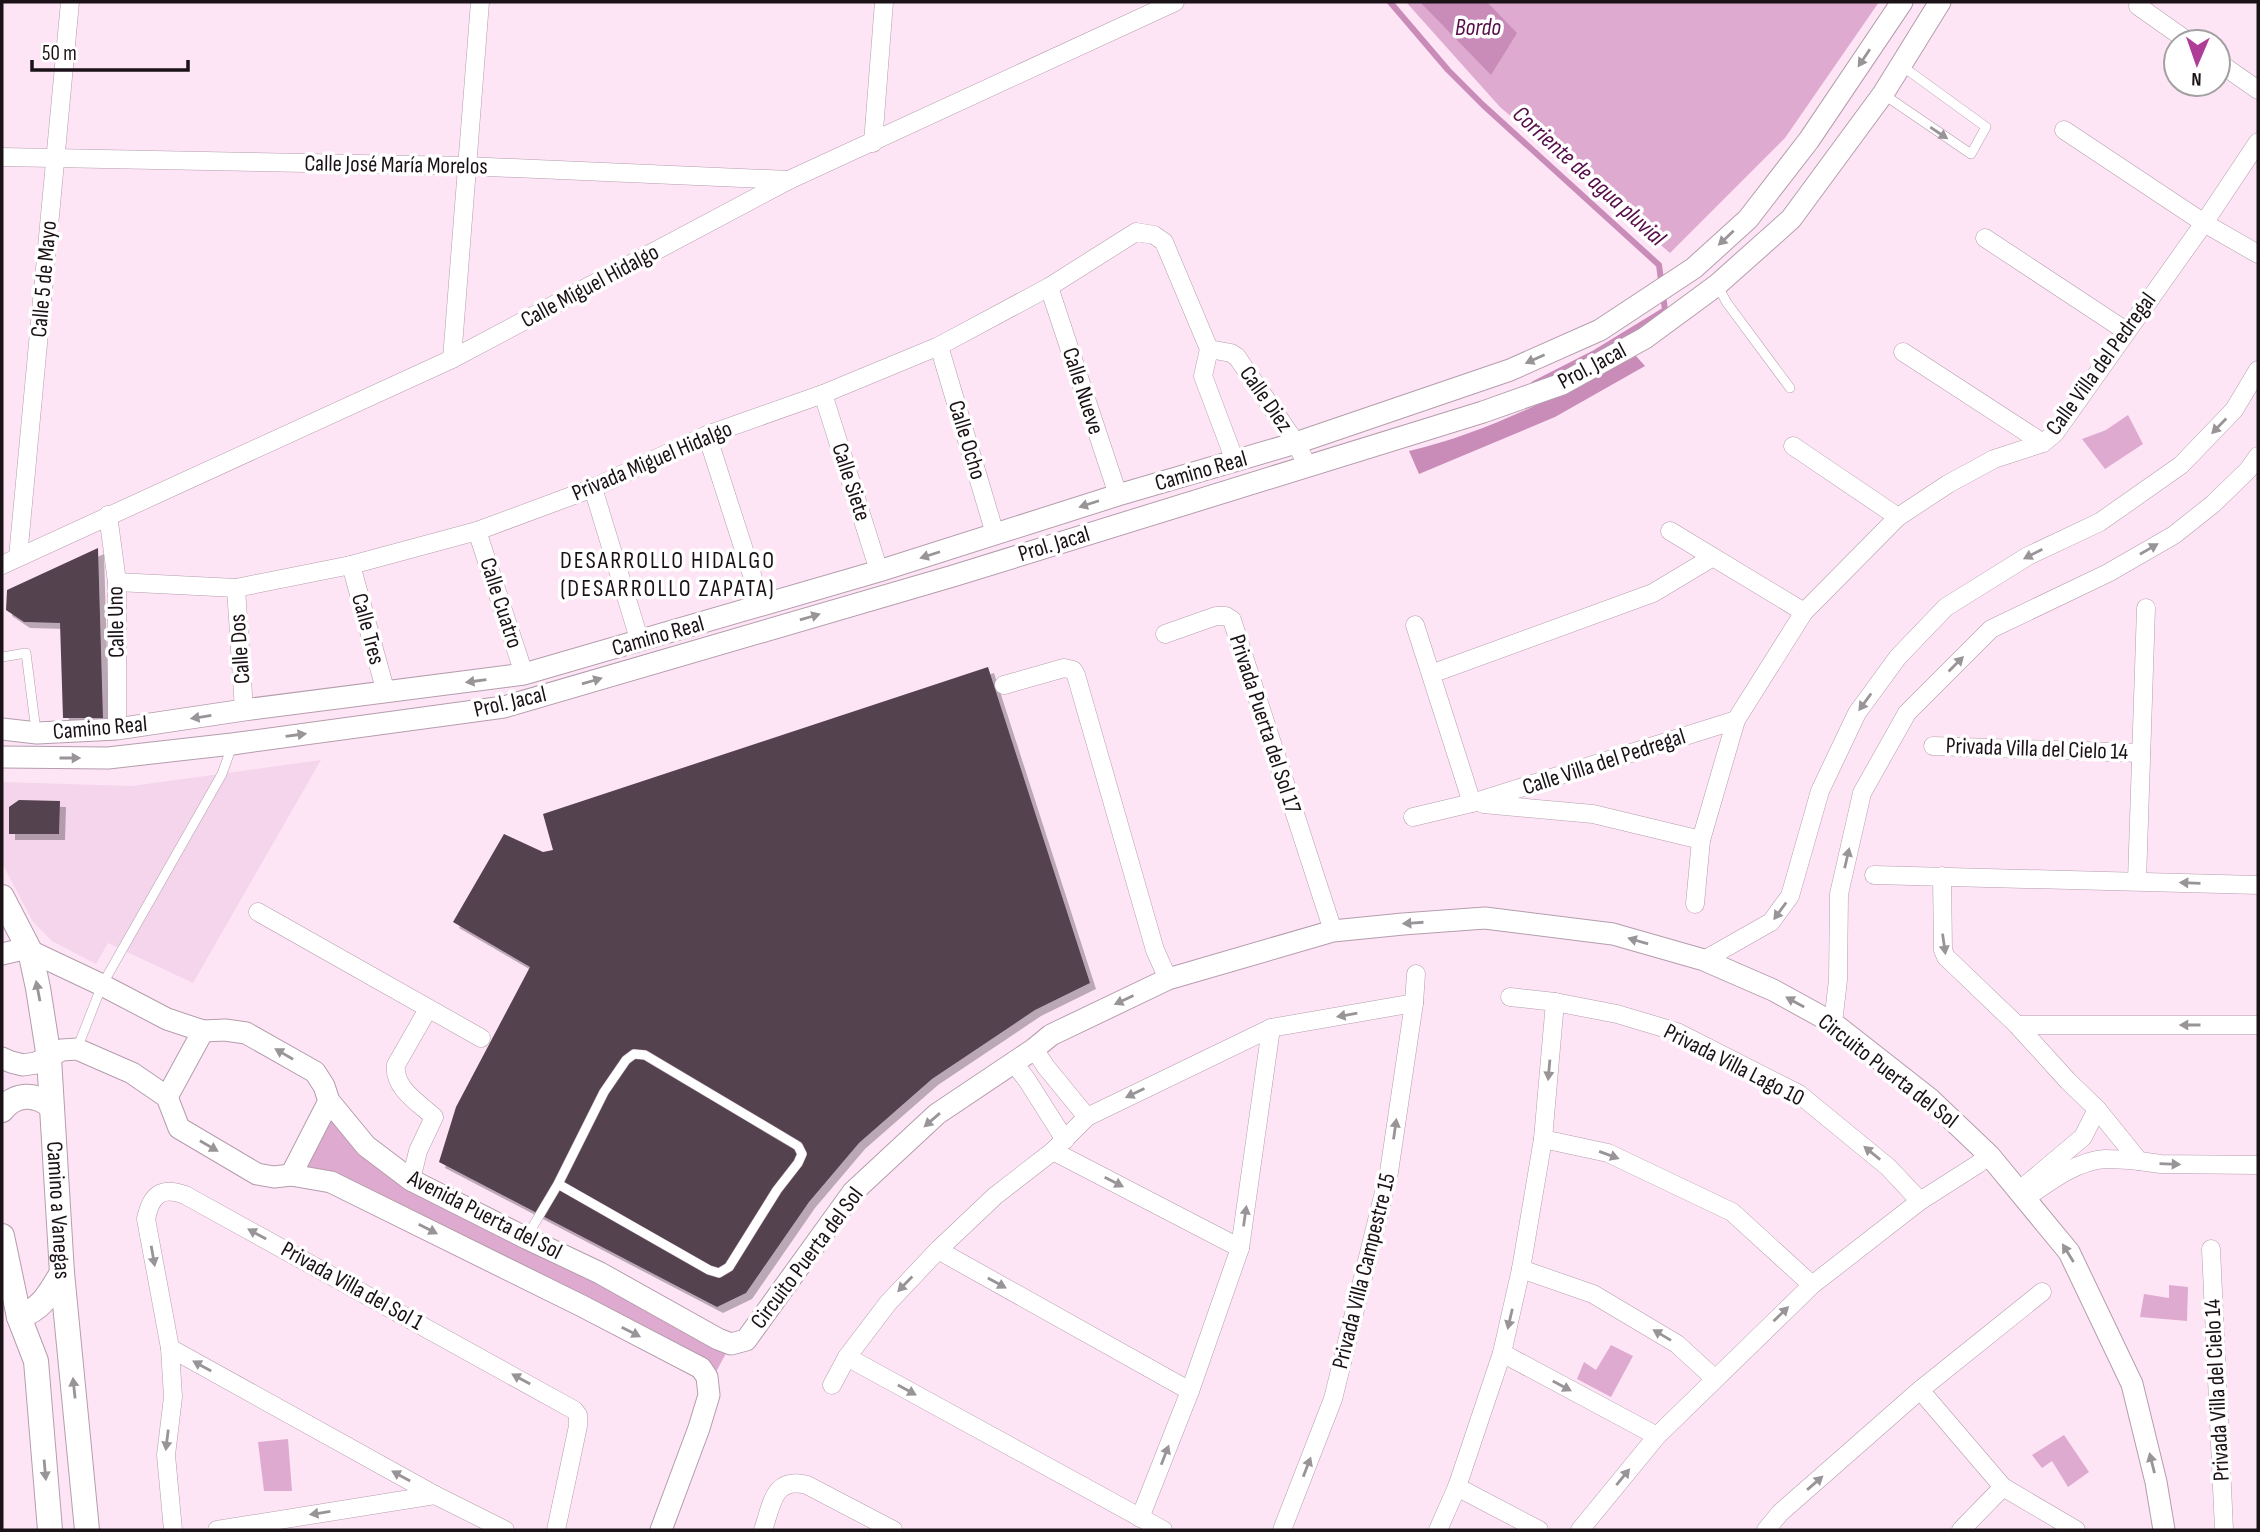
<svg xmlns="http://www.w3.org/2000/svg" width="2260" height="1532" font-family="'Sofia Sans Condensed',sans-serif">
  <defs>
    <filter id="shadow"><feDropShadow dx="6" dy="6" stdDeviation="0" flood-color="#0004"/></filter>
  </defs>
  <rect width="100%" height="100%" fill="#fee5f6"/>
  <polygon fill="#f4d5eb" points="321,760 193,983 108,943 96,964 52,941 33,922 2,863 2,782 132,786"/>
  <g fill="#dfaad0">
    <polygon points="1406,2 1879,2 1785,138 1670,253 1500,107"/>
    <polygon points="2128,415 2143,444 2105,469 2082,439 2106,430"/>
    <polygon points="329,1101 366,1146 731,1344 709,1385 582,1306 291,1175"/>
    <polygon points="2169,1285 2188,1287 2187,1321 2140,1317 2144,1294 2169,1298"/>
    <polygon points="1611,1345 1633,1356 1611,1397 1577,1379 1584,1362 1596,1370"/>
    <polygon points="2064,1435 2089,1472 2068,1487 2052,1461 2042,1468 2032,1455"/>
    <polygon points="288,1439 292,1491 264,1491 258,1442"/>
  </g>
  <g fill="#c98cb9">
    <polygon points="1420,2 1487,2 1517,33 1491,75"/>
    <path d="M1636 356 1645 366 1555 417 1419 474 1409 451C1488 433 1564 392 1636 356Z"/>
  </g>
  <g fill="none" stroke-linecap="round" stroke-linejoin="round">
    <polyline stroke="#c98cb9" stroke-width="6" points="1390,2 1448,70 1483,105 1659,265 1665,310 1593,354 1534,384"/>
  </g>
  <g fill="#554250" filter="url(#shadow)">
    <polygon points="98,548 103,718 63,718 60,623 24,622 6,610 7,590"/>
    <polygon points="988,667 1090,983 1035,1010 932,1079 859,1143 809,1202 746,1293 717,1307 439,1162 456,1107 530,967 453,922 504,834 543,852 553,850 543,814"/>
    <polygon points="19,800 60,801 59,834 9,834 9,807"/>
  </g>
  <g fill="none" stroke-linecap="round" stroke-linejoin="round">
    <g stroke="#b49dad" stroke-width="10">
      <g id="service">
        <polyline points="1883,94 1971,154 1986,127 1902,66"/>
        <polyline points="1717,285 1727,303 1790,388"/>
        <polyline points="2,657 26,653 36,731"/>
        <polyline points="77,1049 102,985 222,774 232,746"/>
        <polyline points="526,1238 558,1184 604,1092 626,1060 634,1054 645,1055 798,1146 802,1154 798,1163 777,1190 729,1267 719,1273 709,1270 558,1184"/>
      </g>
    </g>
    <g stroke="#b49dad" stroke-width="19">
      <g id="minor">
        <polyline points="2138,6 2189,42"/>
        <polyline points="2218,62 2258,90"/>
        <polyline points="2064,130 2204,223 2258,254"/>
        <polyline points="873,143 884,2"/>
        <polyline points="2,157 466,166 789,180"/>
        <polyline points="1985,238 2126,331"/>
        <polyline points="1049,287 1118,495"/>
        <polyline points="939,346 995,534"/>
        <polyline points="1209,349 1231,353 1237,357 1296,443 1308,467"/>
        <polyline points="1903,352 2043,443"/>
        <polyline points="452,359 480,2"/>
        <polyline points="823,394 879,571"/>
        <polyline points="707,435 762,606"/>
        <polyline points="1793,446 1898,517"/>
        <polyline points="593,488 640,642"/>
        <polyline points="108,515 117,582 117,729"/>
        <polyline points="477,531 524,674"/>
        <polyline points="1670,531 1804,612"/>
        <polyline points="18,557 70,2"/>
        <polyline points="2,565 452,359 789,180 1175,2"/>
        <polyline points="351,565 386,693"/>
        <polyline points="117,582 236,588 351,565 477,531 593,488 707,435 823,394 939,346 1049,287 1136,232 1154,235 1164,242 1209,349 1203,376 1235,461"/>
        <polyline points="236,588 244,710"/>
        <polyline points="1415,625 1472,803"/>
        <polyline points="1165,634 1216,616 1226,616 1232,620 1333,931"/>
        <polyline points="1431,674 1653,593 1713,557"/>
        <polyline points="1004,685 1064,668 1073,670 1076,675 1155,950 1168,979"/>
        <polyline points="1933,746 2141,753"/>
        <polyline points="1483,804 1593,814 1701,840"/>
        <polyline points="1413,817 1472,803 1736,720"/>
        <polyline points="1874,875 2258,885"/>
        <polyline points="1942,876 1943,950 1946,957 2017,1025 2068,1081 2097,1109 2139,1161 2161,1164 2258,1165"/>
        <polyline points="2137,881 2146,608"/>
        <polyline points="1695,904 1701,840 1736,720 1804,612 1898,517 1948,484 1994,459 2043,443 2055,433 2204,223 2258,142"/>
        <polyline points="258,912 481,1038"/>
        <polyline points="1704,960 1771,922 1790,896 1820,791 1857,713 1898,657 1946,607 2028,556 2100,522 2181,465 2234,410 2258,370"/>
        <polyline points="1510,997 1555,1002 1617,1014 1677,1032 1799,1094 1888,1167 1920,1201"/>
        <polyline points="1833,1023 1838,980 1839,894 1862,793 1907,713 1991,629 2108,573 2174,535 2213,504 2248,470 2258,456"/>
        <polyline points="2017,1025 2258,1025"/>
        <polyline points="1034,1049 1046,1067 1087,1117"/>
        <polyline points="1013,1062 1027,1080 1065,1140"/>
        <polyline points="1543,1139 1608,1153 1732,1212 1812,1285"/>
        <polyline points="1053,1151 1240,1248"/>
        <path d="M411 1180 418 1151 434 1117C419 1103 393 1088 396 1065L428 1009"/>
        <polyline points="2027,1184 2083,1137 2097,1109"/>
        <path d="M2026 1198C2049 1182 2076 1161 2105 1159 2116 1159 2128 1160 2139 1161"/>
        <polyline points="2211,1249 2224,1530"/>
        <polyline points="938,1250 1190,1391"/>
        <polyline points="1521,1269 1593,1294 1677,1344 1714,1378"/>
        <polyline points="170,1348 435,1495 505,1530"/>
        <polyline points="1502,1353 1657,1436"/>
        <polyline points="847,1357 1163,1530"/>
        <polyline points="832,1385 847,1357 888,1303 938,1250 995,1196 1053,1151 1087,1117 1271,1028 1414,1003"/>
        <polyline points="1920,1390 2003,1487 2076,1530"/>
        <polyline points="1457,1487 1539,1530"/>
        <polyline points="1140,1518 1190,1391 1240,1248 1271,1028"/>
        <path d="M173 1530 166 1455 173 1397 170 1348 146 1219C151 1195 161 1186 185 1195L574 1410 578 1415V1426L556 1530"/>
        <polyline points="217,1530 435,1495"/>
        <path d="M763 1530C772 1505 773 1476 807 1485L893 1530"/>
        <polyline points="1282,1530 1333,1399 1389,1172 1414,1003 1416,974"/>
        <polyline points="1438,1530 1457,1487 1502,1353 1521,1269 1543,1139 1555,1002"/>
        <polyline points="1580,1530 1657,1436 1812,1285 1920,1201 1978,1164 1989,1155"/>
        <polyline points="1766,1530 1780,1513 1920,1390 2042,1292"/>
        <polyline points="1961,1530 2003,1487"/>
      </g>
    </g>
    <g stroke="#b49dad" stroke-width="23">
      <g id="tertiary">
        <polyline points="2,729 37,733 117,729 244,710 524,674 879,571 1118,495 1296,443 1510,370 1600,330 1694,268 1748,219 1809,140 1902,2"/>
        <polyline points="2,757 108,758 232,744 504,707 953,576 1483,412 1562,384 1645,338 1717,285 1791,219 1883,94 1940,2"/>
        <polyline points="2,954 19,950 30,951 102,985 167,1019 203,1031 225,1030 246,1033 315,1072 324,1086 329,1101 366,1146 411,1180 526,1238 600,1273 718,1339 731,1344 746,1340 853,1192 937,1114 1034,1049 1051,1035 1168,979 1333,931 1403,924 1485,918 1613,934 1704,960 1773,990 1833,1023 1930,1099 1989,1155 2069,1252 2132,1384 2156,1482 2164,1530"/>
        <polyline points="2,1058 11,1062 23,1065 36,1063 62,1050 77,1049 132,1073 167,1097 179,1128 257,1174 274,1177 291,1175 331,1182 582,1306 701,1368 707,1377 709,1395 699,1428 661,1530"/>
        <polyline points="167,1097 203,1031"/>
        <polyline points="291,1175 329,1101"/>
      </g>
    </g>
    <g stroke="#b49dad" stroke-width="26">
      <g id="secondary">
        <path id="s1" d="M2 897 30 951 38 988 49 1058 62 1273 87 1530"/>
        <path d="M2 1110C15 1093 35 1093 51 1106"/>
        <polyline points="2,1236 19,1317 36,1361 50,1530"/>
        <path d="M19 1317C44 1307 48 1295 62 1273"/>
      </g>
    </g>
    <use href="#service" stroke="#fff" stroke-width="9"/>
    <use href="#minor" stroke="#fff" stroke-width="18"/>
    <use href="#tertiary" stroke="#fff" stroke-width="21"/>
    <use href="#secondary" stroke="#fff" stroke-width="24"/>
  </g>
  <defs><path id="oneway-solid" d="M-6-.8H1V-3.2L6.5 0L1 3.2V.8H-6Z" transform="scale(1.75)"/></defs>
  <g fill="#989497">
    <use href="#oneway-solid" transform="translate(1864 58) rotate(124)"/>
    <use href="#oneway-solid" transform="translate(1939 133) rotate(34)"/>
    <use href="#oneway-solid" transform="translate(1726 238) rotate(137)"/>
    <use href="#oneway-solid" transform="translate(1535 359) rotate(156)"/>
    <use href="#oneway-solid" transform="translate(2219 426) rotate(134)"/>
    <use href="#oneway-solid" transform="translate(1089 504) rotate(162)"/>
    <use href="#oneway-solid" transform="translate(2149 549) rotate(-30)"/>
    <use href="#oneway-solid" transform="translate(2033 554) rotate(153)"/>
    <use href="#oneway-solid" transform="translate(930 555) rotate(162)"/>
    <use href="#oneway-solid" transform="translate(810 617) rotate(-16)"/>
    <use href="#oneway-solid" transform="translate(1956 664) rotate(-45)"/>
    <use href="#oneway-solid" transform="translate(476 681) rotate(172)"/>
    <use href="#oneway-solid" transform="translate(592 681) rotate(-16)"/>
    <use href="#oneway-solid" transform="translate(1865 702) rotate(126)"/>
    <use href="#oneway-solid" transform="translate(201 717) rotate(171)"/>
    <use href="#oneway-solid" transform="translate(296 735) rotate(-8)"/>
    <use href="#oneway-solid" transform="translate(70 758)"/>
    <use href="#oneway-solid" transform="translate(1847 858) rotate(-77)"/>
    <use href="#oneway-solid" transform="translate(2190 883) rotate(-178)"/>
    <use href="#oneway-solid" transform="translate(1780 911) rotate(126)"/>
    <use href="#oneway-solid" transform="translate(1413 923) rotate(176)"/>
    <use href="#oneway-solid" transform="translate(1638 941) rotate(-164)"/>
    <use href="#oneway-solid" transform="translate(1944 944) rotate(82)"/>
    <use href="#oneway-solid" transform="translate(38 991) rotate(-101)"/>
    <use href="#oneway-solid" transform="translate(1124 1000) rotate(155)"/>
    <use href="#oneway-solid" transform="translate(1795 1002) rotate(-151)"/>
    <use href="#oneway-solid" transform="translate(1347 1015) rotate(170)"/>
    <use href="#oneway-solid" transform="translate(2190 1025) rotate(180)"/>
    <use href="#oneway-solid" transform="translate(284 1054) rotate(-150)"/>
    <use href="#oneway-solid" transform="translate(1549 1070) rotate(95)"/>
    <use href="#oneway-solid" transform="translate(1135 1093) rotate(154)"/>
    <use href="#oneway-solid" transform="translate(932 1120) rotate(139)"/>
    <use href="#oneway-solid" transform="translate(1395 1129) rotate(-82)"/>
    <use href="#oneway-solid" transform="translate(209 1146) rotate(30)"/>
    <use href="#oneway-solid" transform="translate(1872 1153) rotate(-141)"/>
    <use href="#oneway-solid" transform="translate(1609 1155) rotate(20)"/>
    <use href="#oneway-solid" transform="translate(2170 1164) rotate(2)"/>
    <use href="#oneway-solid" transform="translate(1114 1182) rotate(27)"/>
    <use href="#oneway-solid" transform="translate(1245 1216) rotate(-82)"/>
    <use href="#oneway-solid" transform="translate(428 1229) rotate(27)"/>
    <use href="#oneway-solid" transform="translate(257 1234) rotate(-151)"/>
    <use href="#oneway-solid" transform="translate(2068 1253) rotate(-122)"/>
    <use href="#oneway-solid" transform="translate(153 1256) rotate(80)"/>
    <use href="#oneway-solid" transform="translate(997 1283) rotate(29)"/>
    <use href="#oneway-solid" transform="translate(905 1284) rotate(134)"/>
    <use href="#oneway-solid" transform="translate(1781 1314) rotate(-44)"/>
    <use href="#oneway-solid" transform="translate(1510 1319) rotate(103)"/>
    <use href="#oneway-solid" transform="translate(631 1332) rotate(27)"/>
    <use href="#oneway-solid" transform="translate(1662 1335) rotate(-149)"/>
    <use href="#oneway-solid" transform="translate(202 1366) rotate(-151)"/>
    <use href="#oneway-solid" transform="translate(521 1379) rotate(-151)"/>
    <use href="#oneway-solid" transform="translate(1562 1386) rotate(28)"/>
    <use href="#oneway-solid" transform="translate(74 1388) rotate(-96)"/>
    <use href="#oneway-solid" transform="translate(907 1390) rotate(29)"/>
    <use href="#oneway-solid" transform="translate(167 1440) rotate(97)"/>
    <use href="#oneway-solid" transform="translate(1165 1455) rotate(-69)"/>
    <use href="#oneway-solid" transform="translate(2152 1463) rotate(-104)"/>
    <use href="#oneway-solid" transform="translate(1307 1467) rotate(-69)"/>
    <use href="#oneway-solid" transform="translate(45 1470) rotate(85)"/>
    <use href="#oneway-solid" transform="translate(401 1476) rotate(-151)"/>
    <use href="#oneway-solid" transform="translate(1623 1477) rotate(-51)"/>
    <use href="#oneway-solid" transform="translate(1815 1483) rotate(-41)"/>
    <use href="#oneway-solid" transform="translate(320 1513) rotate(171)"/>
  </g>
  <g text-anchor="middle" dominant-baseline="central" stroke-width="7" stroke-linejoin="round" paint-order="stroke">
    <g font-size="23" fill="#1a1217" stroke="#fff">
      <text transform="translate(396 165) rotate(1)">Calle José María Morelos</text>
      <text transform="translate(44 279) rotate(-85)">Calle 5 de Mayo</text>
      <text transform="translate(590 286) rotate(-28)">Calle Miguel Hidalgo</text>
      <text transform="translate(2101 364) rotate(-54)">Calle Villa del Pedregal</text>
      <text transform="translate(1592 366) rotate(-28)">Prol. Jacal</text>
      <text transform="translate(1083 391) rotate(72)">Calle Nueve</text>
      <text transform="translate(1266 399) rotate(55)">Calle Diez</text>
      <text transform="translate(967 440) rotate(73)">Calle Ocho</text>
      <text transform="translate(652 461) rotate(-23)">Privada Miguel Hidalgo</text>
      <text transform="translate(1201 471) rotate(-16)">Camino Real</text>
      <text transform="translate(851 482) rotate(72)">Calle Siete</text>
      <text transform="translate(1054 544) rotate(-17)">Prol. Jacal</text>
      <text transform="translate(501 603) rotate(72)">Calle Cuatro</text>
      <text transform="translate(116 622) rotate(-91)">Calle Uno</text>
      <text transform="translate(368 629) rotate(75)">Calle Tres</text>
      <text transform="translate(658 636) rotate(-16)">Camino Real</text>
      <text transform="translate(240 649) rotate(-94)">Calle Dos</text>
      <text transform="translate(510 702) rotate(-13)">Prol. Jacal</text>
      <text transform="translate(1265 724) rotate(72)">Privada Puerta del Sol 17</text>
      <text transform="translate(100 728) rotate(-5)">Camino Real</text>
      <text transform="translate(2037 749) rotate(2)">Privada Villa del Cielo 14</text>
      <text transform="translate(1604 762) rotate(-18)">Calle Villa del Pedregal</text>
      <text transform="translate(1734 1065) rotate(27)">Privada Villa Lago 10</text>
      <text transform="translate(1888 1071) rotate(38)">Circuito Puerta del Sol</text>
      <text stroke="none"><textPath href="#s1" startOffset="322">Camino a Vanegas</textPath></text>
      <text transform="translate(485 1215) rotate(27)">Avenida Puerta del Sol</text>
      <text transform="translate(807 1258) rotate(-53)">Circuito Puerta del Sol</text>
      <text transform="translate(1364 1271) rotate(-76)">Privada Villa Campestre 15</text>
      <text transform="translate(352 1286) rotate(29)">Privada Villa del Sol 1</text>
      <text transform="translate(2217 1390) rotate(-93)">Privada Villa del Cielo 14</text>
    </g>
    <g font-size="24" font-style="italic" fill="#560d49" stroke="#fff">
      <text x="1478" y="27">Bordo</text>
      <text transform="translate(1589 176) rotate(42)">Corriente de agua pluvial</text>
    </g>
    <g font-size="24" letter-spacing="2" fill="#1a1217" stroke="#fff">
      <text x="668" y="560">DESARROLLO HIDALGO<tspan x="668" dy="28">(DESARROLLO ZAPATA)</tspan></text>
    </g>
  </g>
  <rect width="2260" height="1532" fill="none" stroke="#1a1217" stroke-width="7"/>
  <g transform="translate(2197 63) rotate(182)"><circle r="33" fill="#ffffff" stroke="#a3a0a2" stroke-width="2"/>
  <path d="M0-5L12 26L0 18L-12 26Z" fill="#af3d98"/>
  <text y="-10" font-size="19" font-weight="bold" text-anchor="middle" fill="#1a1217">N</text>
  </g>
  <path d="M32 60v10h156v-10" fill="none" stroke="#1a1217" stroke-width="3.5"/>
  <text x="42" y="60" font-size="21" fill="#1a1217" stroke="#ffffff" stroke-width="5" paint-order="stroke">50 m</text>
</svg>
